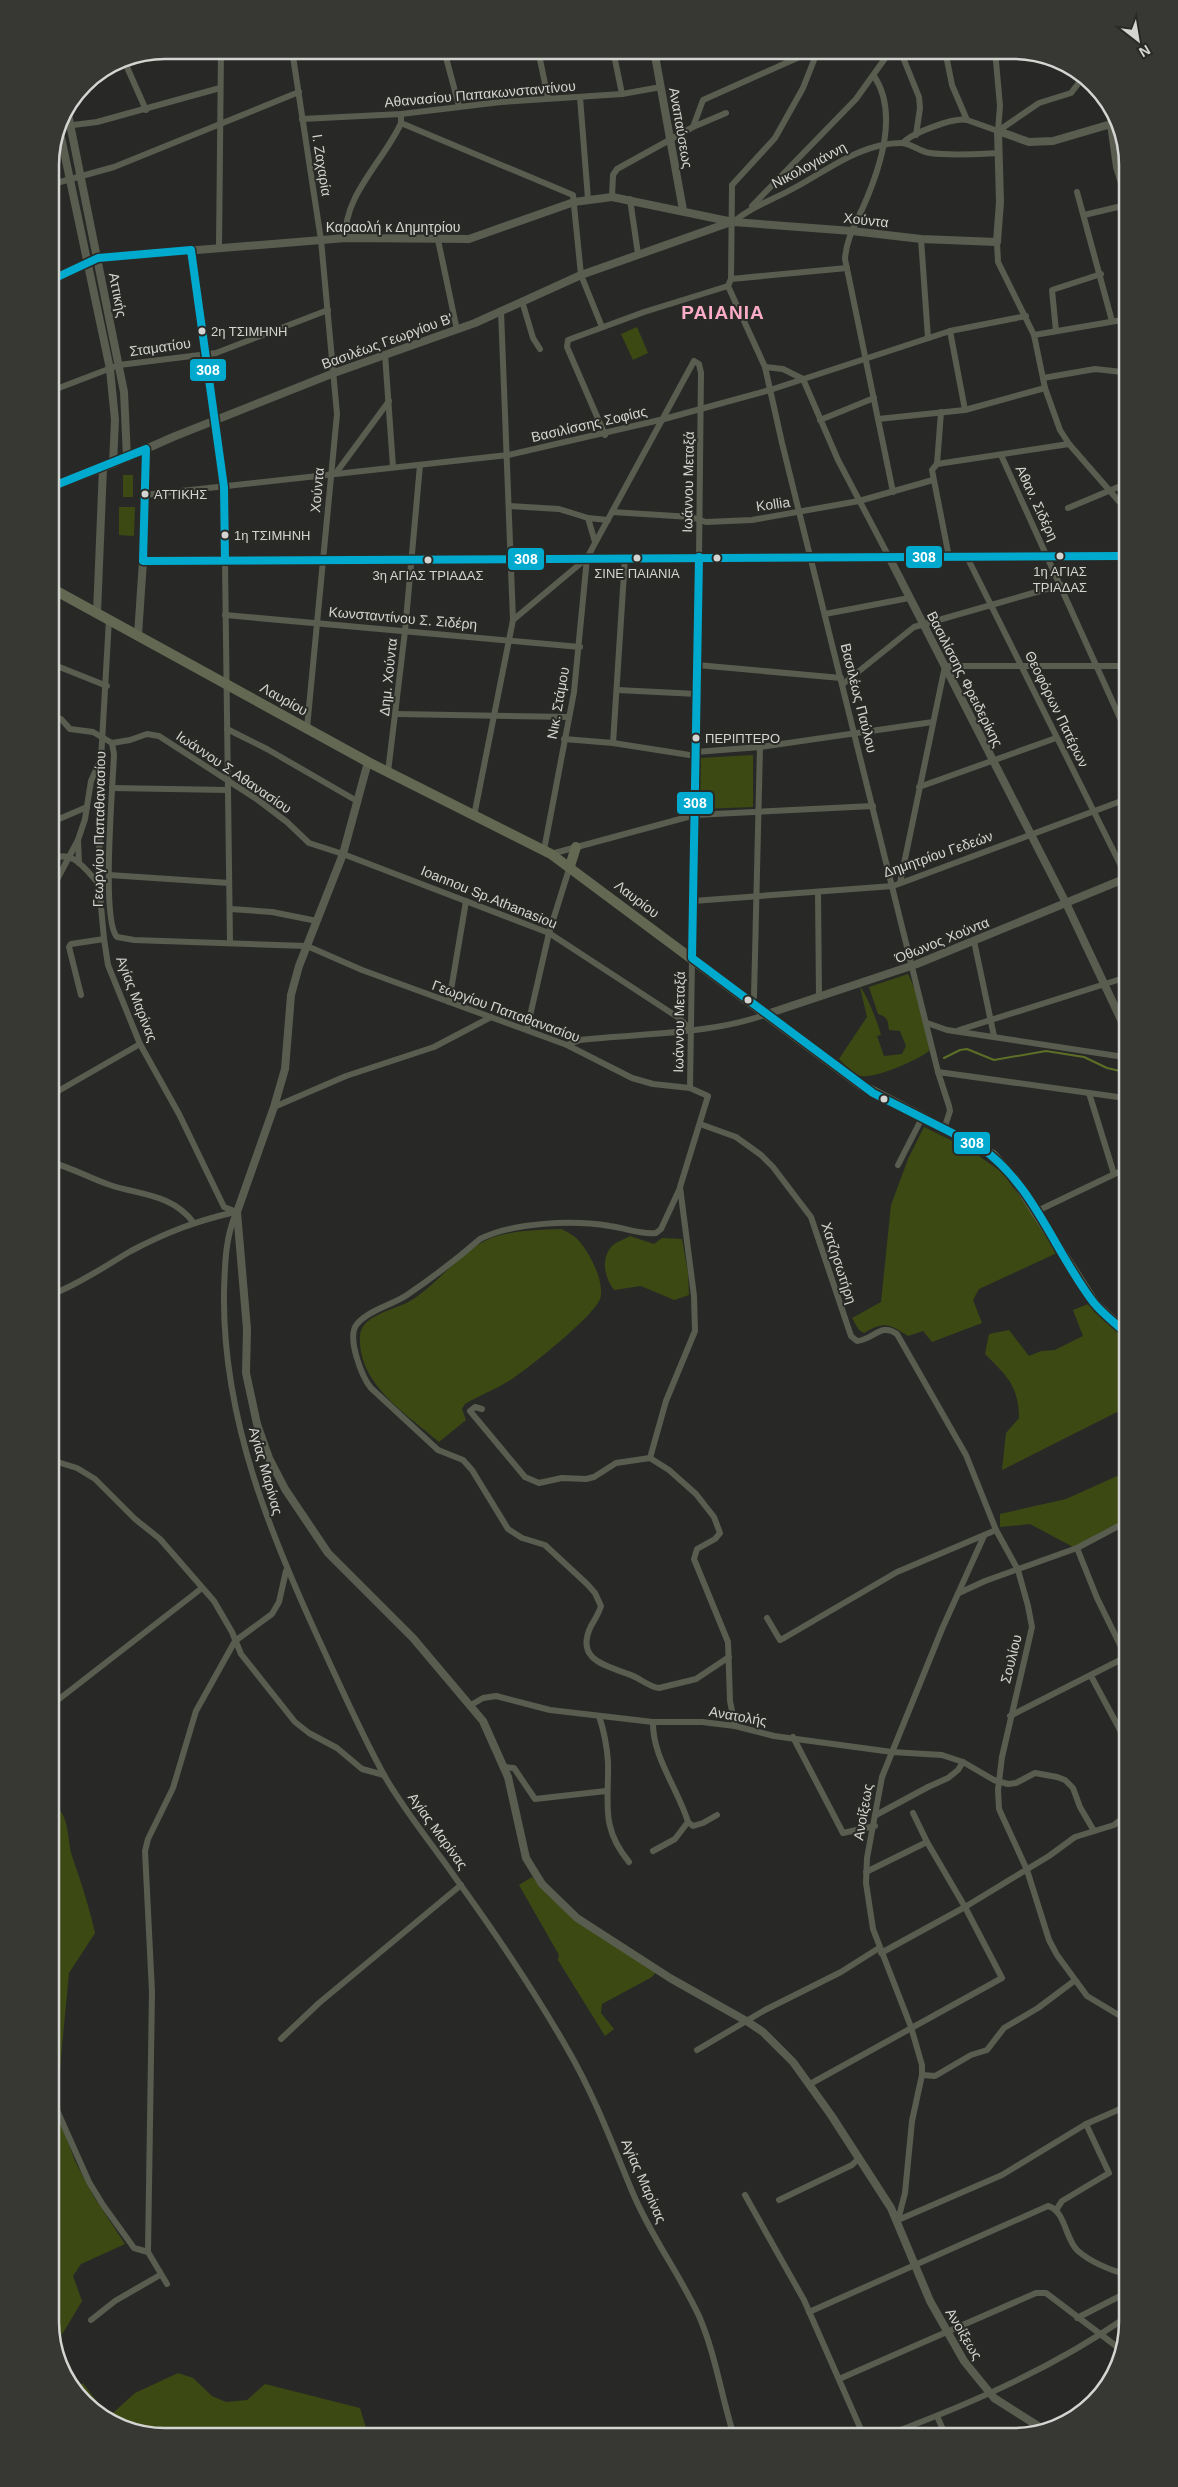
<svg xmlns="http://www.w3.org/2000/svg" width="1178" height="2487" font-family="Helvetica,sans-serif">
  <rect width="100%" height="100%" fill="#282927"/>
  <g fill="#3c4912">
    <polygon points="637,327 648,353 633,360 621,334"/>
    <rect x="123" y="475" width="10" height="22"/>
    <polygon points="119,507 135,507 134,536 119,535"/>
    <polygon points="753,755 753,807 700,809 700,758"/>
    <path d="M908 974C916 990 932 1033 929 1051 918 1060 874 1079 861 1076 852 1073 845 1065 839 1059L867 1017 860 987C866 992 879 1026 881 1035L877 1036 884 1056 902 1054 906 1046 900 1031 889 1030C888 1021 888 1017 878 1014L869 987Z"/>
    <path d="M924 1127 969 1149 1003 1173 1059 1252 979 1289 973 1300 982 1323 932 1342 923 1331 908 1336C889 1324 884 1321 864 1333L859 1330 852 1318 881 1302 891 1205 908 1159Z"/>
    <path d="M561 1229C566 1231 571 1234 575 1237 587 1247 606 1282 600 1299 593 1317 530 1367 512 1379 497 1389 480 1395 465 1404L462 1409 466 1420 439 1442C408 1415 358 1385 360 1337 360 1315 395 1310 410 1301 439 1284 461 1249 494 1237 515 1230 540 1230 561 1229Z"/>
    <path d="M630 1236 654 1244 662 1238 682 1239 688 1273 689 1295 674 1300 641 1286 614 1290C605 1278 600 1259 612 1246 616 1242 625 1239 630 1236Z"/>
    <path d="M1091 1303 1125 1335V1408L1002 1470 1006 1433 1019 1418C1019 1386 1006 1375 985 1354L989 1334 1009 1330 1029 1356 1041 1351 1055 1350 1083 1336 1073 1310Z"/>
    <polygon points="1126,1472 1126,1519 1073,1547 1030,1524 1000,1527 1000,1514 1066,1499"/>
    <path d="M55 1806C70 1816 67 1840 72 1856 81 1882 89 1906 95 1933L69 1973 61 2057 59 2091 61 2123 75 2161 94 2197 125 2244 81 2264 73 2276 82 2301 63 2333 56 2340Z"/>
    <polygon points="532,1877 562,1908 656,1972 652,1977 602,2004 601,2013 614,2029 605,2036 558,1960 559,1955 519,1885"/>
    <polygon points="178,2373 193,2378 212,2396 226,2402 247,2400 265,2384 360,2408 368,2435 157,2437 95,2413 77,2388 83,2383 107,2415 114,2412 135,2393"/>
  </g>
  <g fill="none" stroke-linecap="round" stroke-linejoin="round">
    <polyline stroke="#5d6f26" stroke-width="2" points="944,1058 960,1050 967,1049 994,1060 1046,1051 1084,1057 1107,1068 1124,1072"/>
    <g stroke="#585d4f" stroke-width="6">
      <polyline points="292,50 321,240 337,414 307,728"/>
      <polyline points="300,50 308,50"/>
      <polyline points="444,50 459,106"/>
      <polyline points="538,50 548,98"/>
      <polyline points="613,50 622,94"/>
      <polyline points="900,50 919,97 920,108 916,135"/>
      <polyline points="945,50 952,85 967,120 998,131"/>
      <polyline points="995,50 1000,106 998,131"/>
      <polyline points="123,58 146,110"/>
      <path d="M874 76C899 113 880 168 864 205 856 223 846 239 845 259L893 492"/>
      <polyline points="580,97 588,199"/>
      <polyline points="401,114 401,123 573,195 581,275 602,327"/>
      <polyline points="302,119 401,114 501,102 622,94 661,87"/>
      <polyline points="57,127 97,122 220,88"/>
      <polyline points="693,127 703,100 804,55 817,52"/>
      <polyline points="998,131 1039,103 1071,93 1084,76"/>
      <path d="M903 143C912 133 954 117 967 120"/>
      <polyline points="50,187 60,182 114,167 299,92"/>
      <polyline points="1077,192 1112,321"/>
      <polyline points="612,197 613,175 617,169 693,127 726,113"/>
      <polyline points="630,199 638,254"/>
      <polyline points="752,206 856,99 891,50"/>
      <polyline points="1084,215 1122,206"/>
      <path d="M733 222C754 205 773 200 796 187 829 169 862 143 901 143 911 143 920 152 930 153 952 156 977 154 999 153"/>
      <path d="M346 238C342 197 386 158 401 123"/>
      <polyline points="921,239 928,338"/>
      <polyline points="438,240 457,330"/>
      <polyline points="997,242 998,262 1034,335 1045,388 1060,430 1069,444 1123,506"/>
      <polyline points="219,247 221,50"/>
      <polyline points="191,250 224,487 230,943"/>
      <polyline points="731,279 847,268"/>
      <polyline points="728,286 765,367 782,443 938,1072 949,1106 950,1111 944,1129"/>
      <polyline points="728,286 731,279 732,185 775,138 803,88 818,50"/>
      <polyline points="522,301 533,338 540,349"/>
      <polyline points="950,331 965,410"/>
      <polyline points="1056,331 1052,290 1101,274"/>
      <polyline points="1034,335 1122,320"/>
      <polyline points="385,354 393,467"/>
      <polyline points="765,367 783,369 803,379 838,460 889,557"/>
      <polyline points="1043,378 1095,369 1122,372"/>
      <polyline points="51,391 119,365 216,353 328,310"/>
      <polyline points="941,412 937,464 932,470 949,557"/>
      <polyline points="878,419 965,410 1045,388"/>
      <polyline points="820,420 874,398"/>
      <polyline points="605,435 567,347 568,340 644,312 728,286"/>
      <polyline points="1001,455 1124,727"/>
      <polyline points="937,464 1069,444"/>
      <polyline points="336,473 389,401"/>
      <polyline points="51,481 54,499 51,535"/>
      <polyline points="145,495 508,455 664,419 770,390 950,331 1026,316"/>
      <polyline points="509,506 559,509 588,518 608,520"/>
      <polyline points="1068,508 1123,485"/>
      <polyline points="612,512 691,517 706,522 752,520 859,501 933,480"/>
      <polyline points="588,518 595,542"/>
      <polyline points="967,557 1124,872"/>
      <polyline points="825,614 909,598"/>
      <polyline points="225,615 580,647"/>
      <polyline points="109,619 100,777 99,884 104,939 108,965 140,1044 179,1114 224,1207 237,1212"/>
      <polyline points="513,620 587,558 694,361 699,364 701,373 699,557"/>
      <polyline points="52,664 107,686"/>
      <polyline points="697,665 841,678"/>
      <polyline points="843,684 914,627 1061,585"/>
      <polyline points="617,690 697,694"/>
      <polyline points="396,714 569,717"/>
      <polyline points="52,716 61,719 70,729 93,732 112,743 130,740 147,734 159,736 258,800 287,822 309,843 343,854 549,933 679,1018 691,1030"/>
      <polyline points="227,729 267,749 357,801"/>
      <polyline points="564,739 613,743 696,756"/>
      <path d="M112 743 114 754C113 784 101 920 117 937L134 940 307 946 362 970 567 1045 632 1078 653 1084 690 1088 708 1096 680 1187 694 1296 695 1331 666 1401 650 1458"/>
      <polyline points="613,743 625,558"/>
      <polyline points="696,752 760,747 933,722"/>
      <polyline points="388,772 405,631 420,465"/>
      <polyline points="919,787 1056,738"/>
      <polyline points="112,788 227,790"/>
      <polyline points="474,816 513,620 501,311"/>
      <polyline points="52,822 87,807"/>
      <polyline points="78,840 79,863"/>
      <polyline points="544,850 574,692 587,558"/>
      <polyline points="551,854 695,815 873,806"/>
      <path d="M52 859C73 849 85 869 99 884"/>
      <polyline points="109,875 229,883"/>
      <polyline points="900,883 945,666 1123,666"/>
      <polyline points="52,889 78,840 85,819 91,781 100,761"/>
      <polyline points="818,892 819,997"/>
      <polyline points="693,901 893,886 1124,800"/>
      <polyline points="230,909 272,912 317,921"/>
      <polyline points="974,941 994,1036"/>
      <polyline points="81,995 69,947 71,944 104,939"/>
      <polyline points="750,1001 754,997 760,747"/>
      <polyline points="449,1002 466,901"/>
      <polyline points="927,1023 947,1030 1124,1057"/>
      <polyline points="527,1029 549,933 570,866"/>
      <polyline points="959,1030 1124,978"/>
      <path d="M567 1045 580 1040C639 1033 711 1035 767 1014"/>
      <polyline points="938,1072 1125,1098"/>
      <polyline points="690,1088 692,959"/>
      <polyline points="1089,1093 1114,1174"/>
      <polyline points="53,1094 140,1044"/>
      <polyline points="274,1107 346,1076 434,1047 491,1017"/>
      <path d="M700 1124 736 1137 761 1155 773 1167 798 1200 811 1217 851 1336 857 1341C873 1340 881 1322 897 1334L966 1455 996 1530 1018 1570 1028 1606 1032 1627 1002 1757 998 1790 999 1809 1027 1870 1049 1940 1057 1955 1087 1996 1127 2020"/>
      <path d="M53 1163C73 1168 91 1179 110 1185 140 1195 172 1194 193 1222"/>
      <polyline points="898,1165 922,1118"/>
      <path d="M680 1188 661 1229 656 1233C642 1235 625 1228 610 1226 573 1220 514 1222 480 1239 457 1259 432 1278 407 1295 392 1305 369 1310 357 1324 346 1337 362 1377 371 1388L438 1450 463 1460 472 1470 508 1529 522 1538 545 1545 587 1584 595 1593 601 1606C599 1613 595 1619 591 1626 575 1659 604 1665 628 1674 639 1677 648 1687 659 1688L696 1679 729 1657"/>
      <polyline points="1035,1212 1125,1169"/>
      <path d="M236 1213C225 1239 225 1264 224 1292 222 1420 272 1539 325 1653 344 1694 362 1735 384 1775 405 1812 433 1845 457 1880 496 1934 535 1992 568 2050 594 2095 612 2143 632 2191 650 2235 679 2273 699 2316 715 2353 721 2394 733 2433"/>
      <path d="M53 1294C81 1283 105 1266 131 1251 167 1232 196 1221 235 1212"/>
      <polyline points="482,1409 475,1407 470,1411 525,1477 539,1483 562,1478 586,1479 594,1477 616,1463 650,1458 669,1470 696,1494 714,1517 720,1533 715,1539 697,1549 694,1559 728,1642 730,1701 735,1726"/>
      <polyline points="54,1461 77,1468 95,1479 135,1519 160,1539 214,1601 232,1632 241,1654 295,1722 309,1733 337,1748 362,1769 384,1775"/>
      <polyline points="1077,1548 1097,1598 1126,1657"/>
      <polyline points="959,1593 985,1581 1077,1548 1126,1522"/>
      <polyline points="767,1618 780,1640 784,1638 897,1572 996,1530"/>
      <polyline points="1091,1676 1126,1741"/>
      <polyline points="54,1703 202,1588"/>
      <polyline points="471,1705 483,1698 496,1696 550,1710 653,1722 702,1722 735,1726 774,1736 892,1752 942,1755 963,1762 994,1780 1008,1784 1016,1783 1035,1773 1057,1777 1065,1780 1073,1788 1080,1807 1094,1831"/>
      <path d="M599 1716C604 1731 607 1746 608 1762 609 1803 600 1827 629 1862"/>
      <polyline points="1010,1716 1126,1657"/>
      <polyline points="793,1737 843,1833 875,1826"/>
      <polyline points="504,1767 514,1768 535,1799 606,1791"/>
      <polyline points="876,1815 928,1787 948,1778 958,1770 963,1762"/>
      <polyline points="688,1822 693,1826 703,1823 717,1815"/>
      <path d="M653 1851 675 1839 688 1822C678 1789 652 1756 653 1722"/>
      <polyline points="866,1872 927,1842 913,1813"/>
      <polyline points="881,1953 965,1907 927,1842"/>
      <polyline points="281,2039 319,2003 461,1885"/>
      <polyline points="697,2050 765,2010 841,1972 879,1948"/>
      <polyline points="922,2075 935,2076 971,2055 987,2050 1004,2028 1038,2008 1074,1981"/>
      <polyline points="810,2084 1002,1978 965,1907 1049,1856 1075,1837 1114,1825 1127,1815"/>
      <polyline points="56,2108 89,2182 103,2205 134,2248 148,2252"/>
      <polyline points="745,2195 804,2300 862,2432"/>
      <polyline points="779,2200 852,2165 859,2158"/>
      <polyline points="1056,2210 1062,2201 1109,2173 1086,2124"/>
      <polyline points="898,2220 905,2193 912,2121 922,2075 922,2065 911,2027 873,1929 866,1883 867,1858 882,1777 942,1629 984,1536"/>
      <polyline points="898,2220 1002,2175 1086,2124 1127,2106"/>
      <polyline points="167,2284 148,2252 152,1992 145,1851 148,1839 173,1788 196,1711 235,1641 272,1614 279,1602 286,1571"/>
      <path d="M809 2312 1048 2206C1066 2211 1065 2240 1078 2251 1092 2263 1110 2270 1128 2275"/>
      <polyline points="1077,2318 1128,2292"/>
      <polyline points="91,2320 115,2301 160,2275"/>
      <polyline points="839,2379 1036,2293 1046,2293 1120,2349"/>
      <polyline points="937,2416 944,2432"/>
      <path d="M895 2432C977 2401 1056 2366 1128 2316"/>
    </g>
    <g stroke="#585d4f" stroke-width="8">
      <polyline points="654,50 683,210"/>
      <polyline points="67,109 124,392 127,458"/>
      <polyline points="58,123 110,369 115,420 113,464"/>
      <polyline points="51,280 98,258 346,238 469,239 574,202 612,197 733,222 852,231 921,239 997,242 1000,202 998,131 1029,142 1053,141 1111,124 1117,167 1122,183"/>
      <polyline points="51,487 103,468 173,437 334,373 475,323 581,275 731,222"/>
      <polyline points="889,557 1066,903 1124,1026"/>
      <polyline points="143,561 1123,556"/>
      <polyline points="97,613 103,468"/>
      <polyline points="138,635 143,561 146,449"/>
      <polyline points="368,762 343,854 299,966 291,995 285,1069 274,1107 237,1212 247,1329 246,1373 257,1424 269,1458 285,1489 328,1553 413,1638 483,1721 508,1777 526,1858 542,1884 577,1918 670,1978 748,2022 763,2032 793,2062 831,2115 891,2208 930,2301 964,2361 994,2398 1046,2431"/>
      <polyline points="692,958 699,557"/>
      <polyline points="767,1014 917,964 1124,879"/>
    </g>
    <g stroke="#626852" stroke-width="10">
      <polyline points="51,588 368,762 551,854 861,1085 993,1155 1014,1178 1095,1304 1125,1332"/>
      <polyline points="570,866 576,847"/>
    </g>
    <g stroke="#292a26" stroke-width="11">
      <g id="bus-1">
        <polyline points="51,280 98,258 191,250 224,487 225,560"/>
        <polyline points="51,487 146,449 143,561 1123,556"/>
        <path d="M699 557 692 958 873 1093 980 1147C1034 1184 1055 1253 1094 1303 1103 1314 1115 1323 1125 1332"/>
      </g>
    </g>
    <use href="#bus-1" stroke="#00a9ce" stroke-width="8"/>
  </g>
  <g fill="#d4d5d2" stroke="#292a26" stroke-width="2">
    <circle cx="202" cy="331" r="4.5"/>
    <circle cx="145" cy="494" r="4.5"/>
    <circle cx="225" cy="535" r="4.5"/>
    <circle cx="1060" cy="556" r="4.5"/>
    <circle cx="637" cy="558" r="4.5"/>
    <circle cx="717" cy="558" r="4.5"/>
    <circle cx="428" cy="560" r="4.5"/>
    <circle cx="696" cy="738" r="4.5"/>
    <circle cx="748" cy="1000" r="4.5"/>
    <circle cx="884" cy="1099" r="4.5"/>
  </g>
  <g text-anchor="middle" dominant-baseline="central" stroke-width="4" stroke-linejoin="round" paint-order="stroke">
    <g font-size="13" fill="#d4d5d2" stroke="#292a26" text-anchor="start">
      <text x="211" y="331">2η ΤΣΙΜΗΝΗ</text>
      <text x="154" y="494">ΑΤΤΙΚΗΣ</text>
      <text x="234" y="535">1η ΤΣΙΜΗΝΗ</text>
      <text x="1060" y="571" text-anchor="middle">1η ΑΓΙΑΣ<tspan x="1060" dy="16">ΤΡΙΑΔΑΣ</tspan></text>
      <text x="637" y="573" text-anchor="middle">ΣΙΝΕ ΠΑΙΑΝΙΑ</text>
      <text x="428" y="575" text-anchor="middle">3η ΑΓΙΑΣ ΤΡΙΑΔΑΣ</text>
      <text x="705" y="738">ΠΕΡΙΠΤΕΡΟ</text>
    </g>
    <g font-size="14" fill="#d4d5d2" stroke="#292a26">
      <text transform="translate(480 94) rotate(-5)">Αθανασίου Παπακωνσταντίνου</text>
      <text transform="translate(681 128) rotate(80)">Αναπαύσεως</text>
      <text transform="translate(322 165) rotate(81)">Ι. Ζαχαρία</text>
      <text transform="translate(809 165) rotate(-28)">Νικολογιάννη</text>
      <text transform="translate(866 220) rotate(6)">Χούντα</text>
      <text x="393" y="227">Καραολή κ Δημητρίου</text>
      <text transform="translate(118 295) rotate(79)">Αττικής</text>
      <text transform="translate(387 341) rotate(-20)">Βασιλέως Γεωργίου Β'</text>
      <text transform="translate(160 347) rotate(-8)">Σταματίου</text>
      <text transform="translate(589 424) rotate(-13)">Βασιλίσσης Σοφίας</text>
      <text transform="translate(688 482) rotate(-89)">Ιωάννου Μεταξά</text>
      <text transform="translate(317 490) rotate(-85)">Χούντα</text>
      <text transform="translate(1037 503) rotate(65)">Αθαν. Σιδέρη</text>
      <text transform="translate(773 504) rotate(-8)">Kollia</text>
      <text transform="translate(403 618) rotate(5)">Κωνσταντίνου Σ. Σιδέρη</text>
      <text transform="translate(388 677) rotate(-84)">Δημ. Χούντα</text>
      <text transform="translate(965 679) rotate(63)">Βασιλίσσης Φρειδερίκης</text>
      <text transform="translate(859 698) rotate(76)">Βασιλέως Παύλου</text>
      <text transform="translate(284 699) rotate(29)">Λαυρίου</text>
      <text transform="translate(558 703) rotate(-80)">Νικ. Στάμου</text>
      <text transform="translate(1057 709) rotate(64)">Θεοφόρων Πατέρων</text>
      <text transform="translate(234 772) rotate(34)">Ιωάννου Σ Αθανασίου</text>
      <text transform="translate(99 829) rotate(-89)">Γεωργίου Παπαθανασίου</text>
      <text transform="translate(938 854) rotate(-19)">Δημητρίου Γεδεών</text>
      <text transform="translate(489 897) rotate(22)">Ioannou Sp.Athanasiou</text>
      <text transform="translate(637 899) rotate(37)">Λαυρίου</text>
      <text transform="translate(942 940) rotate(-22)">Όθωνος Χούντα</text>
      <text transform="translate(137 999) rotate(69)">Αγίας Μαρίνας</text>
      <text transform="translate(506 1011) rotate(20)">Γεωργίου Παπαθανασίου</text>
      <text transform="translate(679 1022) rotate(-89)">Ιωάννου Μεταξά</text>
      <text transform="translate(839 1263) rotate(72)">Χατζησωτήρη</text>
      <text transform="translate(266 1471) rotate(74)">Αγίας Μαρίνας</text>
      <text transform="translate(1011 1659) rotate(-76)">Σουλίου</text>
      <text transform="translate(738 1716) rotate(10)">Ανατολής</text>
      <text transform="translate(863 1812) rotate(-80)">Ανοίξεως</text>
      <text transform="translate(438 1831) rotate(54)">Αγίας Μαρίνας</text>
      <text transform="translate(644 2181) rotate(66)">Αγίας Μαρίνας</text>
      <text transform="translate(964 2334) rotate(59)">Ανοίξεως</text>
    </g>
    <g font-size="19" font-weight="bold" letter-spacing="1" fill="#fcacc9" stroke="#292a26">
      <text x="723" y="312">PAIANIA</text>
    </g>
  </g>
  <path d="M0 0H1178V2487H0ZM165 59H1013A106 106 0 0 1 1119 165V2322A106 106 0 0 1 1013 2428H165A106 106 0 0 1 59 2322V165A106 106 0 0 1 165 59Z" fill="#373834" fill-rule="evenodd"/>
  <path fill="none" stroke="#d4d5d2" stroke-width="2.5" d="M165 59H1013A106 106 0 0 1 1119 165V2322A106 106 0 0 1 1013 2428H165A106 106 0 0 1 59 2322V165A106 106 0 0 1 165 59Z"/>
  <g stroke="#292a26" stroke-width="2">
    <rect x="189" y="358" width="38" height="24" rx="5" fill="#00a9ce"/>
    <rect x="905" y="545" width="38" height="24" rx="5" fill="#00a9ce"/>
    <rect x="507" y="547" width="38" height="24" rx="5" fill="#00a9ce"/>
    <rect x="676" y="791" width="38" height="24" rx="5" fill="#00a9ce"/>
    <rect x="953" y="1131" width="38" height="24" rx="5" fill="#00a9ce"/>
  </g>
  <g font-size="14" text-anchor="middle" font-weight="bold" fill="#fff">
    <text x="208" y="375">308</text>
    <text x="924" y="562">308</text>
    <text x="526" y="564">308</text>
    <text x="695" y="808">308</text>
    <text x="972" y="1148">308</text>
  </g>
  <g transform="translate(1138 40) rotate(149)" stroke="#292a26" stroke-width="4" paint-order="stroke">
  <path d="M0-4L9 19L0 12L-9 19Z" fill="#d4d5d2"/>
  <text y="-8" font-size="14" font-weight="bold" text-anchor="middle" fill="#d4d5d2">N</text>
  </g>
</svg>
